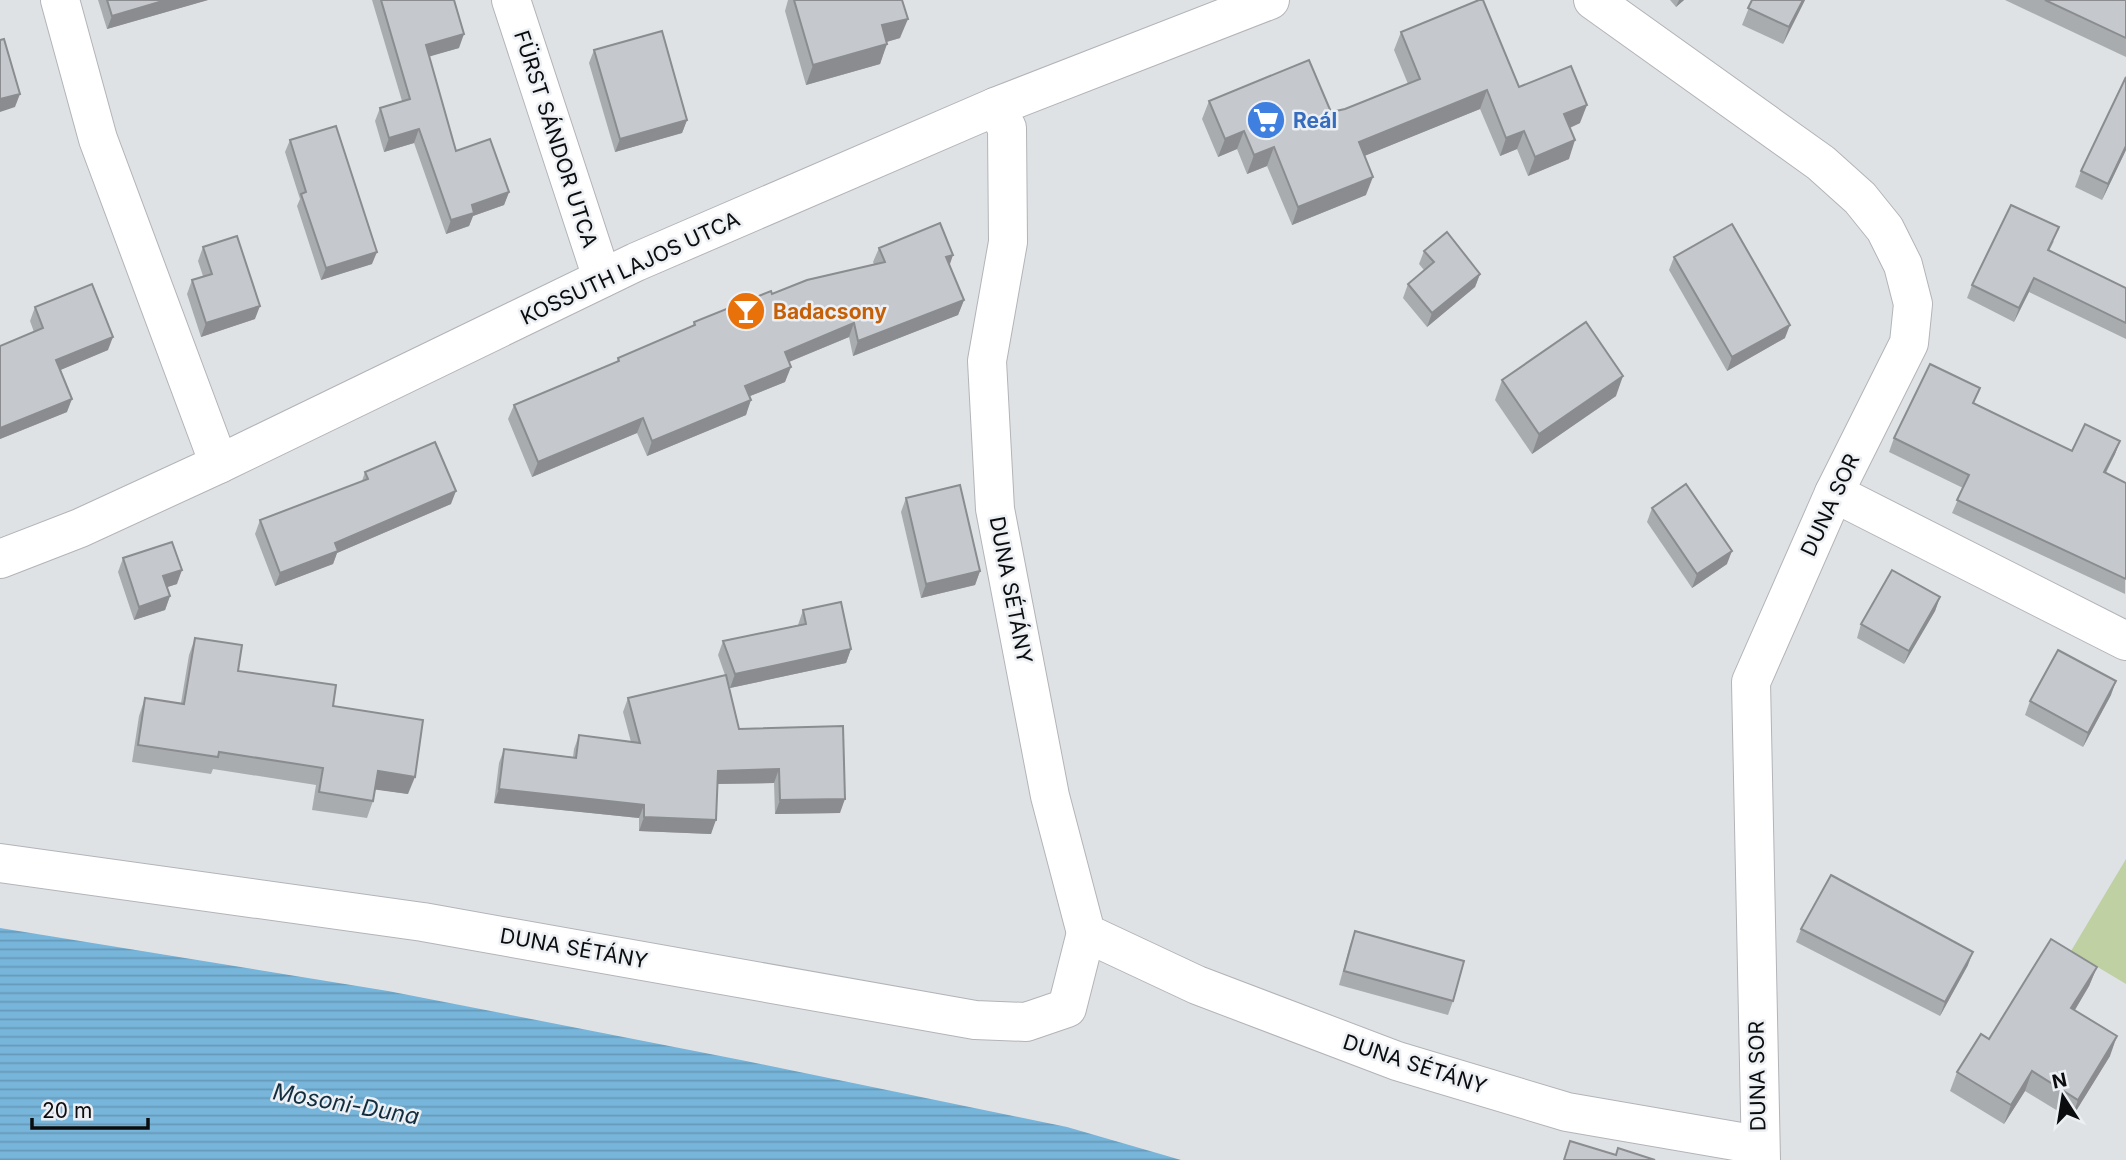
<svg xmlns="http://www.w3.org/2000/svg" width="2126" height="1160" font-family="Inter,sans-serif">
  <defs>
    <pattern id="water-rules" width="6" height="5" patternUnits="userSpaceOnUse" patternTransform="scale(1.75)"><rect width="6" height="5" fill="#78b5da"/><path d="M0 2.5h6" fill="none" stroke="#669aba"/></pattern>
  </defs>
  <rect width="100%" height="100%" fill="#dfe2e5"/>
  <polygon fill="#bfd0a3" points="2126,859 2126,984 2071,951"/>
  <polygon fill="url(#water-rules)" points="0,928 388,991 746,1061 1067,1127 1181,1160 0,1160"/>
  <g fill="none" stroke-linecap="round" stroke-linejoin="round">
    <g stroke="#b2b4b8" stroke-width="40">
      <g id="minor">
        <polyline points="60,0 98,139 219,464"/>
        <polyline points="511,0 602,278"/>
        <polyline points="1593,0 1821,163 1860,198 1885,229 1903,265 1913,304 1909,343 1834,493 1751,682 1761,1160"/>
        <polyline points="995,107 1007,128 1008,242 987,361 995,509 1050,796 1086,933 1197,985 1397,1061 1567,1112 1758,1145"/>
        <polyline points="1834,493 2126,641"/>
        <polyline points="0,863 423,922 975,1020 1026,1022 1067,1008 1086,933"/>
      </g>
    </g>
    <g stroke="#b2b4b8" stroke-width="40">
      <polyline id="major" points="0,559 80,528 219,464 636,262 995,107 1270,0"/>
    </g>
    <use href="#minor" stroke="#fff" stroke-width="38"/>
    <use href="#major" stroke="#fff" stroke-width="38"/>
  </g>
  <g fill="#a9acaf">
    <polygon points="98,0 208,0 107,29"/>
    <polygon points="372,0 454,0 459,48 429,56 456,151 509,192 504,205 473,216 469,226 446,234 414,143 384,152 375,121 380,108 402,101"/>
    <polygon points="788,0 902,0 900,38 887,42 880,64 806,85 785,11"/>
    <polygon points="1670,0 1684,0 1676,7"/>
    <polygon points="1752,0 1805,0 1783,44 1742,25"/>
    <polygon points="2005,0 2126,0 2126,57"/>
    <polygon points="1401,32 1519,87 1580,123 1570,128 1569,159 1528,176 1517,149 1500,156 1480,109 1364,156 1366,195 1292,225 1267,166 1247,174 1237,149 1218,157 1202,119 1209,101 1331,112 1345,109 1408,84 1394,50"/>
    <polygon points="594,50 687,120 682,133 615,152 589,63"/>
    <polygon points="2126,77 2126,150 2102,200 2075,187 2081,171"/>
    <polygon points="290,140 372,264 321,280 297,206 300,199 285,152"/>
    <polygon points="2054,241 2049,251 2126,288 2126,339 2029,292 2014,322 1967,298 1972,285"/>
    <polygon points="203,247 255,319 201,337 187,294 192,280 203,276 198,261"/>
    <polygon points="879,248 949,265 964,300 958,315 853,356 849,337 789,362 785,382 750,396 746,415 647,456 637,433 532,477 508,419 514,405 617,362 618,358 693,326 694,322 772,294 874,264 873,262"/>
    <polygon points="1424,251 1480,274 1475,287 1427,327 1403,298 1408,284 1424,270 1419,264"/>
    <polygon points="1674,257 1785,338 1727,371 1669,270"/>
    <polygon points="35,307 108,350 60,370 67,412 0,439 0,346 34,332 30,321"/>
    <polygon points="1502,380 1616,396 1532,454 1495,400"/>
    <polygon points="1974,403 2072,451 2120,441 2115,454 2106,473 2126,483 2125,594 1952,513 1963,488 1889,452 1894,438"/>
    <polygon points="365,472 451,504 337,553 333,564 275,586 255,534 260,520 362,481"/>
    <polygon points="906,498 980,571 975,585 921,598 901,512"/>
    <polygon points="1652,508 1727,564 1692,588 1647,522"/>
    <polygon points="123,558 177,584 167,587 170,596 165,610 134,620 118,572"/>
    <polygon points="1940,597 1935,611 1904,664 1857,638 1861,624"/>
    <polygon points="803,610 851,649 846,663 730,688 728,683 739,729 840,813 775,814 774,783 718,784 711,834 639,831 639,818 494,803 499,763 504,749 573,757 574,749 579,735 631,742 623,712 628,698 725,675 718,655 723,641 798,625"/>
    <polygon points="195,638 238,671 333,706 408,794 375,789 373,801 367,818 312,810 316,785 213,769 211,774 132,762 139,716 145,698 181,703 189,655"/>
    <polygon points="2111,695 2083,747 2025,715 2030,701"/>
    <polygon points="1801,929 1968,965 1940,1016 1796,942"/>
    <polygon points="1355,931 1453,1001 1448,1015 1339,985 1350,945"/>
    <polygon points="2097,967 2089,986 2075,1010 2110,1056 2071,1119 2025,1091 2004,1124 1950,1091 1957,1072 1989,1039"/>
  </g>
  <g fill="#8a8c8f">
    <polygon points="166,0 208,0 107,29 112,16"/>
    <polygon points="1679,0 1684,0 1676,7"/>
    <polygon points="1803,0 1805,0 1783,44 1789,27"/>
    <polygon points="908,19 900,38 875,45 882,25"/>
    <polygon points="464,34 459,48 421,59 426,45"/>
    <polygon points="887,44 880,64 806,85 813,65"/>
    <polygon points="1487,90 1480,109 1352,161 1359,142"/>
    <polygon points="20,94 15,107 0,112 0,99"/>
    <polygon points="1587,105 1580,123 1558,133 1564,114"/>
    <polygon points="687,120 682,133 615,152 620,139"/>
    <polygon points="419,129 414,143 384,152 389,138"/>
    <polygon points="1244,131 1237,149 1218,157 1225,139"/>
    <polygon points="1524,131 1517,149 1500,156 1506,138"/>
    <polygon points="1575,140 1569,159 1528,176 1535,157"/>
    <polygon points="2126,146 2126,150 2102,200 2108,184"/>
    <polygon points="1274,147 1267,166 1247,174 1254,155"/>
    <polygon points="1373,177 1366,195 1292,225 1298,207"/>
    <polygon points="509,192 504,205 473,216 469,226 446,234 451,220 472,205"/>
    <polygon points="377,252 372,264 321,280 326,268"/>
    <polygon points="953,255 948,270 946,257"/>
    <polygon points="1480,274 1475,287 1427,327 1432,313"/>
    <polygon points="2034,278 2029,292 2014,322 2019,308"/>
    <polygon points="964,300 958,315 853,356 858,341"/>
    <polygon points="260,306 255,319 201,337 206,323"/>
    <polygon points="854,323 849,337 779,366 785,352"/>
    <polygon points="1790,325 1785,338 1727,371 1732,357"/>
    <polygon points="113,337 108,350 51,374 56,360"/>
    <polygon points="791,367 785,382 740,400 745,386"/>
    <polygon points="1623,376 1616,396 1532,454 1539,434"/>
    <polygon points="72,399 67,412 0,439 0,428"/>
    <polygon points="751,400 746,415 647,456 652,441"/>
    <polygon points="643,418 637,433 532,477 538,462"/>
    <polygon points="2120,441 2115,454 2099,485 2104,472"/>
    <polygon points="456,491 451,504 337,553 333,564 275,586 280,573 335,543"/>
    <polygon points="1732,551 1727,564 1692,588 1697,574"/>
    <polygon points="182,570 177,584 158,590 163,576"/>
    <polygon points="980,571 975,585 921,598 926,584"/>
    <polygon points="170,596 165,610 134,620 139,607"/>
    <polygon points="1940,597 1935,611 1904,664 1909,651"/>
    <polygon points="851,649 846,663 730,688 735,674"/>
    <polygon points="2116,681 2111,695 2083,747 2088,733"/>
    <polygon points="779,769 774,783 713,784 718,771"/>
    <polygon points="378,771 415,777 408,794 371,789"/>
    <polygon points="499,789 644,805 639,818 494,803"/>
    <polygon points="845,799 840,813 775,814 780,800"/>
    <polygon points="644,817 716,820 711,834 639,831"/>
    <polygon points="1973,952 1968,965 1940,1016 1945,1002"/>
    <polygon points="2097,967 2089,986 2064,1028 2071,1008"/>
    <polygon points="2117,1036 2110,1056 2071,1119 2078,1100"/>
    <polygon points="2032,1071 2025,1091 2004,1124 2011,1105"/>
  </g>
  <g fill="#c5c8cc" stroke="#8a8c8f" stroke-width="2">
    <polygon points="107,0 166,0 112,16"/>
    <polygon points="381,0 454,0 464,34 426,45 456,151 490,139 509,192 472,205 474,213 451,220 419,129 389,138 380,108 410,99"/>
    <polygon points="794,0 902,0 908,19 882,25 887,44 813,65"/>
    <polygon points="1479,0 1483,0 1519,87 1571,66 1587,105 1564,114 1575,140 1535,157 1524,131 1506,138 1487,90 1359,142 1373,177 1298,207 1274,147 1254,155 1244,131 1225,139 1209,101 1309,60 1331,112 1345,109 1420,79 1401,32"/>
    <polygon points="1752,0 1803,0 1789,27 1748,8"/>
    <polygon points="2045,0 2126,0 2126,38"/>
    <polygon points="662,31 687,120 620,139 594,50"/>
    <polygon points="4,39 20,94 0,99 0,40"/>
    <polygon points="2126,77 2126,146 2108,184 2081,171"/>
    <polygon points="336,126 377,252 326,268 301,194 306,192 290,140"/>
    <polygon points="2011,205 2059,227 2048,250 2126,288 2126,323 2034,278 2019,308 1972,285"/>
    <polygon points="940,223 953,255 946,257 964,300 858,341 854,323 785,352 791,367 745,386 751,400 652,441 643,418 538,462 514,405 619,361 618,358 695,325 694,322 771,291 772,294 807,280 885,262 879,248"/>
    <polygon points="1732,224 1790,325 1732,357 1674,257"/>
    <polygon points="1447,232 1480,274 1432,313 1408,284 1434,262 1424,251"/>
    <polygon points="237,236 260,306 206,323 192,280 212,274 203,247"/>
    <polygon points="92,284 113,337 56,360 72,399 0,428 0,346 43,328 35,307"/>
    <polygon points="1586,322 1623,376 1539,434 1502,380"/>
    <polygon points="1930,364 1980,388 1973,403 2072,451 2085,424 2120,441 2104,472 2126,483 2126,579 1957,500 1969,475 1894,438"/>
    <polygon points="435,442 456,491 335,543 338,551 280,573 260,520 368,479 365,472"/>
    <polygon points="1686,484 1732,551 1697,574 1652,508"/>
    <polygon points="960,485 980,571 926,584 906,498"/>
    <polygon points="172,542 182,570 163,576 170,596 139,607 123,558"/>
    <polygon points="1892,570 1940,597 1909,651 1861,624"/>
    <polygon points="841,602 851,649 735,674 723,641 806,624 803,610"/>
    <polygon points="195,638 242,645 238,671 336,685 333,706 423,720 415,777 378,771 373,801 319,792 323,768 219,752 218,757 138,745 145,698 184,704"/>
    <polygon points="2058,650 2116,681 2088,733 2030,701"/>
    <polygon points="726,675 739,729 843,726 845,799 780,800 779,769 718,771 716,820 644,817 644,805 499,789 504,749 576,758 579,735 640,743 628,698"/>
    <polygon points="1831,875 1973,952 1945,1002 1801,929"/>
    <polygon points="1355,931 1464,961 1453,1001 1344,971"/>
    <polygon points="2051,939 2097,967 2071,1008 2117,1036 2078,1100 2032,1071 2011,1105 1957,1072 1981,1034 1989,1039"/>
    <polygon points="1570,1141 1616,1155 1618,1148 1655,1160 1564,1160"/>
  </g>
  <defs>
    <g id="supermarket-disc" transform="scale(2.0125)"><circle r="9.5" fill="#3f7fe0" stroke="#eceff3"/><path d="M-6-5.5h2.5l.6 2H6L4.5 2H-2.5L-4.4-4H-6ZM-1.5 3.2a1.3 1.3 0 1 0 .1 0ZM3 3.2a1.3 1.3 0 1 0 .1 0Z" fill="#fff"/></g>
    <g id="bar-disc" transform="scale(2.0125)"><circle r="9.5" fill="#e8710a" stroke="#eceff3"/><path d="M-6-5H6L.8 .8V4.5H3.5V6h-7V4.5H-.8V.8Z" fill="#fff"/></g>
  </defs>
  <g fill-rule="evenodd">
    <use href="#supermarket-disc" x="1266" y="120"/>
    <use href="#bar-disc" x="746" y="311"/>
  </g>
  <g text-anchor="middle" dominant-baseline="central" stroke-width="5" stroke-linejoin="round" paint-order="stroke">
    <g font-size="21" font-weight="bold" fill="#366cbe" stroke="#eceff3" text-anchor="start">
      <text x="1293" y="120">Reál</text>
    </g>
    <g font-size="21" fill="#0b0c0d" stroke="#eceff3">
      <text transform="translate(556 139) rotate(72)">FÜRST SÁNDOR UTCA</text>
      <text transform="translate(630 268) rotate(-25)">KOSSUTH LAJOS UTCA</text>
      <text transform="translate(1830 505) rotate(-65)">DUNA SOR</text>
      <text transform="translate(1011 590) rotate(79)">DUNA SÉTÁNY</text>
      <text transform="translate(574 948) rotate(10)">DUNA SÉTÁNY</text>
      <text transform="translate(1415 1064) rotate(18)">DUNA SÉTÁNY</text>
      <text transform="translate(1757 1076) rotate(-91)">DUNA SOR</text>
    </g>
    <g font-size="21" font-weight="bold" fill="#c56008" stroke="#eceff3" text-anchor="start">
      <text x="773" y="311">Badacsony</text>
    </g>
    <g font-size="23" font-style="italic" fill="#112d3e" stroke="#eceff3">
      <text transform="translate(346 1104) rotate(10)">Mosoni-Duna</text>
    </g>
  </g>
  <g transform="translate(2063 1097) rotate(348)" stroke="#eceff3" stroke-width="5" paint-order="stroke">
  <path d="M0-5L12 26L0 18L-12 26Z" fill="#0b0c0d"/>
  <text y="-10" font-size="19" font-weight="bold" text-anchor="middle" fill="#0b0c0d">N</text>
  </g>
  <path d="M32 1118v10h116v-10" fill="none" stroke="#0b0c0d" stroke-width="3.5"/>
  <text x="42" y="1118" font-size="21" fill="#0b0c0d" stroke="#eceff3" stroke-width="5" paint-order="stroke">20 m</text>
</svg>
